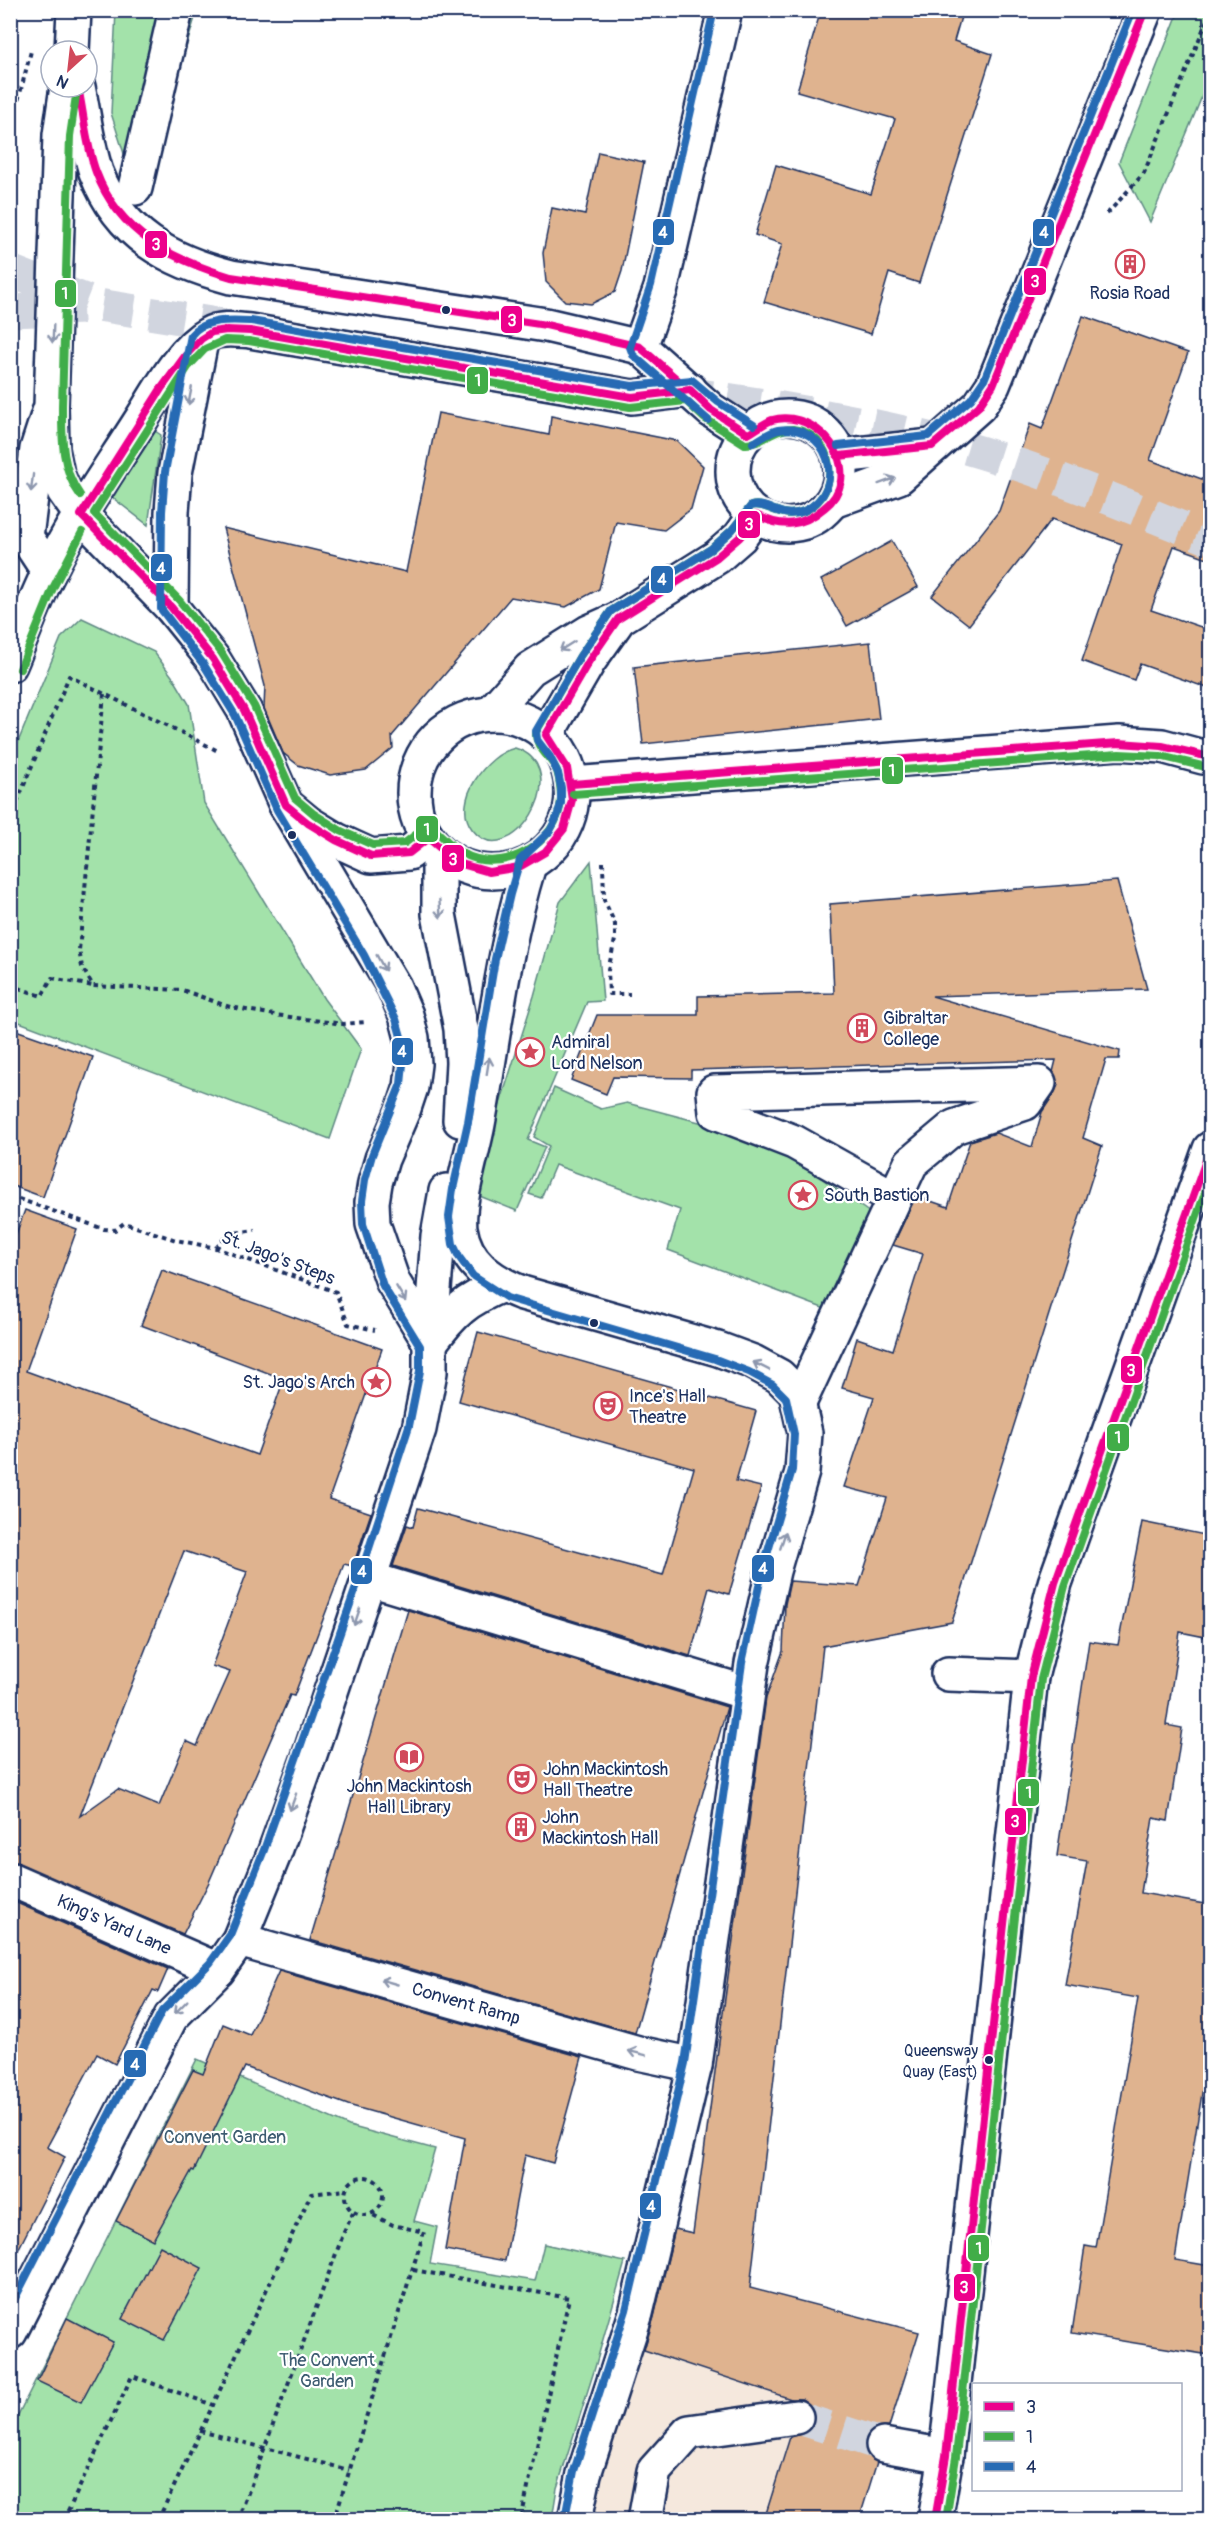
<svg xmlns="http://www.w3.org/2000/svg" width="1221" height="2530" font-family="Pangolin,sans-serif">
  <rect width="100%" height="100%" fill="#fff"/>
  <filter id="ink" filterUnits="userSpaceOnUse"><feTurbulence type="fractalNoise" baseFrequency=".0167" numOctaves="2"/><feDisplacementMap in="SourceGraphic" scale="12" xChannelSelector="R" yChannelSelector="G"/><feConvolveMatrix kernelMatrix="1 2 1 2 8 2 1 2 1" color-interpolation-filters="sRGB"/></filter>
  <g filter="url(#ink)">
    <polygon fill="#f5e8dd" points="823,1646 750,2288 919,2332 859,2519 590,2520 592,2505 662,2288 674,2229 701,2234 703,2223 694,2221 758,1721"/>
    <g fill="#a3e2aa" stroke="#5f8884" stroke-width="1.5">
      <polygon points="116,11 197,11 145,184 125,157 111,113"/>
      <polygon points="1179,11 1210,11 1210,77 1150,222 1119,162"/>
      <polygon points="152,429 161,435 148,525 113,498"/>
      <polygon points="82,618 154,652 174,679 189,704 204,803 324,999 361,1049 330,1139 11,1019 11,759 61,638"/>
      <path d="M515 748C579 768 509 878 472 829 451 801 487 754 515 748Z"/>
      <polygon points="591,861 603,1001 587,1002 528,1140 545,1147 517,1211 472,1193 534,996 560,902"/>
      <polygon points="554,1088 601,1109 627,1103 703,1123 789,1155 870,1213 828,1310 668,1250 680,1210 555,1165 541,1198 529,1194 549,1146 534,1137"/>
      <polygon points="197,2059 349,2126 435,2149 414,2221 437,2227 430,2264 535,2281 544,2244 625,2262 594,2371 557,2488 552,2519 11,2519 10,2431"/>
    </g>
    <g fill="#dfb38f" stroke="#1b2f5e" stroke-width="1.5" fill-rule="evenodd">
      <polygon points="821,10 963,10 954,41 992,54 919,283 889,273 871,334 764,302 782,244 755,235 776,165 871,194 895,119 797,91"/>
      <polygon points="598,152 644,162 622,271 615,292 591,304 565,301 546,282 543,253 552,208 585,215"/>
      <polygon points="1083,316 1188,353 1150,460 1210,482 1210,559 1174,546 1151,610 1210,630 1210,689 1140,664 1134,680 1082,661 1122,544 1052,519 969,625 932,596 999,511 1030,424 1042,429"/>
      <polygon points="438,413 549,435 551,416 677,441 703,466 691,509 664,530 616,522 599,589 566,607 511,597 392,736 393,748 366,770 330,775 298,765 283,753 264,708 265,686 223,528 406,572"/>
      <polygon points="892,541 918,587 847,626 821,580"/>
      <polygon points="870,642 879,719 643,744 634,667"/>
      <polygon points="1117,881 1147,989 932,996 1120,1051 1119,1059 1106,1059 1083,1138 1102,1146 952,1622 823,1646 750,2288 919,2332 889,2427 876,2428 868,2433 865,2441 866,2452 871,2459 877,2462 859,2520 764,2520 790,2437 807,2432 813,2425 815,2415 811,2406 802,2399 791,2399 644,2350 654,2317 675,2229 693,2233 766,1698 783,1651 785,1604 790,1581 859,1586 887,1498 844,1487 874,1397 842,1388 857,1338 893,1350 923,1254 893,1245 916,1196 948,1207 970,1141 996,1133 1032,1147 1042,1112 1054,1094 1058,1085 1053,1072 1056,1060 691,1070 691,1078 613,1077 606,1094 571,1080 597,1015 698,1015 698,996 834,993 830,904"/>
      <polygon points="10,1028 93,1057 43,1197 10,1185 10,1126 15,1095 10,1093"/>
      <path d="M25 1210 77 1229 26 1371 257 1455 284 1379 141 1325 162 1270 382 1349 329 1499 371 1513 353 1566 344 1564 294 1696 290 1695 209 1882 183 1934 10 1861V1250ZM184 1551 247 1572 212 1666 230 1672 197 1746 186 1741 159 1806 118 1789 80 1816Z"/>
      <polygon points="478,1332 756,1411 736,1481 761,1487 729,1594 709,1588 690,1656 393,1566 407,1525 413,1527 418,1508 663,1575 694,1468 459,1401"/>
      <polygon points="1142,1522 1210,1536 1210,1638 1180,1632 1166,1725 1182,1728 1168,1821 1153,1818 1141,1893 1210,1905 1210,2044 1175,2260 1210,2266 1210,2355 1072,2333 1085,2246 1096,2248 1138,1998 1065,1985 1087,1861 1057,1856 1089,1641 1118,1645"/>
      <polygon points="408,1610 727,1707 635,2033 310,1940"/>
      <polygon points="10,1900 168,1969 158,1992 153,1990 115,2064 97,2054 47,2147 65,2157 10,2266"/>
      <polygon points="279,1971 582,2057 553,2163 525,2155 505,2261 445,2250 465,2138 348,2105 245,2067 194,2171 192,2170 153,2240 116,2221 193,2070 203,2074 223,2024 250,2035"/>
      <polygon points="160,2246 202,2268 164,2340 122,2319"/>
      <polygon points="67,2318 113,2342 81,2402 37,2381"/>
    </g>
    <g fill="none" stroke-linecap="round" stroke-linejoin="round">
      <g stroke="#d1d5df" stroke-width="33" stroke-dasharray="33 16" stroke-linecap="butt">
        <polyline points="10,271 98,305 242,328"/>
        <polyline points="10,311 83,308"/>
        <path d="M679 392C776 406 872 422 966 448 1049 472 1130 507 1210 539"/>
        <polyline points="796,2417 883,2445"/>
      </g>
      <g stroke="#1b2f5e" stroke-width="38">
        <g id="minor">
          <polyline points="135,188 176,10"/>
          <polyline points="640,347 661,288 725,10"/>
          <polyline points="49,572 26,537 37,449 49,412"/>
          <polyline points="171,607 172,512 175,473 201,341"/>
          <path d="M10 665C23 634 34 602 49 572 74 519 110 469 141 420 158 393 181 349 209 334 221 327 237 330 250 331L632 397 690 390"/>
          <polyline points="439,851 439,914 461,1029 463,1062 460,1120"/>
          <path d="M529 865C503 949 494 1037 478 1124 473 1152 457 1201 460 1228 465 1263 491 1281 522 1293L718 1349 753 1362 779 1376 796 1393 805 1433 802 1472 773 1571 752 1664 695 2065 636 2313 584 2474 575 2520"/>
          <polyline points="430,1343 438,1236 446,1191"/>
          <path d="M430 1343C453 1312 466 1300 502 1285"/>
          <polyline points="799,1403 911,1163 954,1127 1025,1103 1039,1083 714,1092 716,1112 794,1142 894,1198"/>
          <polyline points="370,1579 747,1693"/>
          <polyline points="948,1674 1031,1677"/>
          <polyline points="10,1879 218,1970"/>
          <polyline points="239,1940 638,2053 695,2065"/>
          <polyline points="10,2332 171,2017 218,1970 239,1940 274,1854 308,1760 419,1429 430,1372 430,1343 393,1282 373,1224 372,1202 375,1183 382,1159 404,1108 411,1087 414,1064 412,1038 406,1015 394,987 286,805"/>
          <polyline points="883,2445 946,2456"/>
          <polyline points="645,2520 654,2471 689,2432 796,2417"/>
        </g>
      </g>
      <g stroke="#1b2f5e" stroke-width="38">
        <g id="major">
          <polyline points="72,51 74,10"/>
          <polyline points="67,87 60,135 51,406 52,449 57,474 64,491 81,515 171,607 213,659 244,710 286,805 308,823 336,840 371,856 409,853 428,838"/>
          <path d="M78 87C84 115 87 145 96 172 120 235 169 261 231 277L546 325 640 347 711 410 748 434"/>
          <circle cx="787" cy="471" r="54"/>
          <polyline points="839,456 932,446"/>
          <polyline points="833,501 899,477 979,406 993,385 1145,10"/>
          <circle cx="493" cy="793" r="79"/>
          <polyline points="490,714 530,669 589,632 618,619 717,557 740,537 756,515"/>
          <polyline points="546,735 589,661 616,623"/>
          <polyline points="572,784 1119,743 1162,746 1203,757 1210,757"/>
          <polyline points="935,2520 946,2456 1031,1677 1055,1583 1210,1149"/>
        </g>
      </g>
      <g stroke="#1b2f5e" stroke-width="4" stroke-dasharray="4.5 4.5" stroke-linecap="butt">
        <polyline points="113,11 126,10"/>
        <polyline points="10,100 18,101 31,51"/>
        <polyline points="1107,214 1144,173 1210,13"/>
        <polyline points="104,694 79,950 82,967 93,986 182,990 230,1007 275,1015 343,1024 366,1022"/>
        <polyline points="10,819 69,676 220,752"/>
        <polyline points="603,862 604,900 615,924 615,940 608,970 609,994 630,994"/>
        <polyline points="10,985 42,996 52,978 93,986"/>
        <polyline points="10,1196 104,1229 115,1230 124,1223 176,1240 216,1248 336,1292 348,1324 375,1330"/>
        <polyline points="216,1248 228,1234 255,1230"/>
        <circle cx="364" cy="2196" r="19"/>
        <polyline points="413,2270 569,2298 521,2520"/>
        <polyline points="200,2431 349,2470"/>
        <polyline points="64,2520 132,2376 213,2405 311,2194 346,2190"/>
        <polyline points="158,2520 213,2405"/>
        <polyline points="238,2520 344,2232 353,2213"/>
        <polyline points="334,2520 424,2232 393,2225 371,2214"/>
      </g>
      <use href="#minor" stroke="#fff" stroke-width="33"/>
      <use href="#major" stroke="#fff" stroke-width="33"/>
      <g stroke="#fff" stroke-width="12">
        <g id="bus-1">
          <path d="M78 87C84 115 86 145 96 172 119 233 172 260 231 277L546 325 640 347 679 381"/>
          <path d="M227 330 250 331 632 397 690 390 711 410 748 434C756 430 764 423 772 420 808 410 846 445 841 481 839 492 832 502 824 508 802 527 782 528 756 515L740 537 717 557 618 619 589 661 546 735 567 768 572 800 564 829 545 852 519 867 489 872 458 863 428 838 409 853 371 856 336 840 308 823 286 805 244 710 213 659 171 607 81 515 161 389 185 356 201 339 212 332Z"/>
          <polyline points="839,456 932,446 979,406 993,385 1145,10"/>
          <polyline points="572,784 1119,743 1162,746 1210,757"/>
          <polyline points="935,2520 946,2456 1031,1677 1055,1583 1210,1149"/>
        </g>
      </g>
      <g stroke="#fff" stroke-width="12">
        <g id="bus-2">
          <path d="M77 89 70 136 62 406C62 437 61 469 80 495"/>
          <path d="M225 340 249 341 630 407 686 401 704 418 745 444C761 445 773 428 793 429 834 433 844 493 804 511 781 521 766 501 751 506L732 530 711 549 611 611 580 656 536 732C534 747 552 758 557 771 559 778 561 791 561 799 559 844 502 876 462 853 452 847 443 837 434 829H423L405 843 373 845 341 831 314 814 295 798 254 706 221 652 179 600 94 513 188 367 205 349Z"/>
          <polyline points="20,669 53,588 82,532"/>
          <polyline points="573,794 1119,754 1160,756 1210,768"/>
          <polyline points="946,2520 956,2457 1041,1679 1065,1586 1210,1179"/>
        </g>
      </g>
      <g stroke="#fff" stroke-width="12">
        <g id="bus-3">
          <polyline points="708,420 633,355 630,347 651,285 714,10"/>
          <polyline points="838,446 928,436 971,399 984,380 1133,10"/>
          <path d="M10 2308 162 2011 210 1963 230 1935 264 1850 360 1576 409 1426 420 1371V1346L383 1286 363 1224 362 1201 365 1180 372 1155 401 1084 403 1064 402 1040 396 1019 364 955 277 810 235 715 204 665 161 609 162 512 165 472 191 335C204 318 232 320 251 321L632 386 692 380 718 402 754 425"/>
          <path d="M565 2518 574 2471 626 2310 685 2063 742 1663 763 1568 792 1470 794 1434 786 1398 773 1385 749 1372 715 1359 507 1298 473 1276 459 1257 453 1244 449 1217 453 1189 468 1122 495 959 510 894 520 860 550 831 557 817 561 803V788L558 773 550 757 537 740 536 731 580 656 611 611 711 549 732 530 751 506C767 501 782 521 804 511 851 488 827 421 778 430 769 432 761 439 753 443"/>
        </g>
      </g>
      <use href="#bus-1" stroke="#ed008c" stroke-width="8"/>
      <use href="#bus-2" stroke="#41ad48" stroke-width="8"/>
      <use href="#bus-3" stroke="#276bb4" stroke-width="8"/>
    </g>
    <defs><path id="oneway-shaft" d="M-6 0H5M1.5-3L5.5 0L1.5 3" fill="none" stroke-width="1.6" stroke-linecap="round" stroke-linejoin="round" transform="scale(1.5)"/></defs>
    <g stroke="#8d97ae">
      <use href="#oneway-shaft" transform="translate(53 334) rotate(92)"/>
      <use href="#oneway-shaft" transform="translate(190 396) rotate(101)"/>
      <use href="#oneway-shaft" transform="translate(887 481) rotate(-20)"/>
      <use href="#oneway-shaft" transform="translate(32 483) rotate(97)"/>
      <use href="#oneway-shaft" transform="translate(567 646) rotate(148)"/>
      <use href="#oneway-shaft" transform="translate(440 909) rotate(86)"/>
      <use href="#oneway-shaft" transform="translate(381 963) rotate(61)"/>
      <use href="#oneway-shaft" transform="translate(488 1066) rotate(-81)"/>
      <use href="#oneway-shaft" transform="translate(401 1294) rotate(59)"/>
      <use href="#oneway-shaft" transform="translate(761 1366) rotate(-153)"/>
      <use href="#oneway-shaft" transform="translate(783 1540) rotate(-72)"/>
      <use href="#oneway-shaft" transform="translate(357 1617) rotate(109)"/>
      <use href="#oneway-shaft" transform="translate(293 1802) rotate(110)"/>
      <use href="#oneway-shaft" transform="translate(389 1982) rotate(-164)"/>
      <use href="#oneway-shaft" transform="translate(181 2007) rotate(135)"/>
      <use href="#oneway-shaft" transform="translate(637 2053) rotate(-166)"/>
    </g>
  </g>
  <defs>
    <g id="building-ring" transform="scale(1.5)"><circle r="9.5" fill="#fff" stroke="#d1495b" stroke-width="1.5"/><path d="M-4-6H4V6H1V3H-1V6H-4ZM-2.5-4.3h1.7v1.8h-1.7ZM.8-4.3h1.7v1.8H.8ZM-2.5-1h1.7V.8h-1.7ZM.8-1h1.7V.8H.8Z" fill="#d1495b"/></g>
    <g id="sight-ring" transform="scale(1.5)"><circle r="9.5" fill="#fff" stroke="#d1495b" stroke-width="1.5"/><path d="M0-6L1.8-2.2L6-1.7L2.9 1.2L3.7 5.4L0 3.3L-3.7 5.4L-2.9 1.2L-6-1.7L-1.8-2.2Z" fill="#d1495b"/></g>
    <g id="theatre-ring" transform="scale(1.5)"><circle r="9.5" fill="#fff" stroke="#d1495b" stroke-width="1.5"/><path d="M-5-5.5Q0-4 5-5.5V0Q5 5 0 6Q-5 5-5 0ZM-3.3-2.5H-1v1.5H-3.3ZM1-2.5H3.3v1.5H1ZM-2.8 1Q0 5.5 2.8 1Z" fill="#d1495b"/></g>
    <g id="library-ring" transform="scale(1.5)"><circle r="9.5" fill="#fff" stroke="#d1495b" stroke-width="1.5"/><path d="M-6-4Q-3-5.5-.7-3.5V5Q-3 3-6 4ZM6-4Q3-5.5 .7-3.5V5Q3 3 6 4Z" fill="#d1495b"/></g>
  </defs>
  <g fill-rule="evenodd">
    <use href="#building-ring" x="1130" y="264"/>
    <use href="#building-ring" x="862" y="1028"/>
    <use href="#sight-ring" x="530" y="1052"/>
    <use href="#sight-ring" x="803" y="1195"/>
    <use href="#sight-ring" x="376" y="1382"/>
    <use href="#theatre-ring" x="608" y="1406"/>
    <use href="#library-ring" x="409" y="1757"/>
    <use href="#theatre-ring" x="522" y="1779"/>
    <use href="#building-ring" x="521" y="1827"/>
  </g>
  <g fill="#1b2f5e" stroke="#fff" stroke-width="2">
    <circle cx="446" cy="310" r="5"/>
    <circle cx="292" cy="835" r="5"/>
    <circle cx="594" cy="1323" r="5"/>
    <circle cx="989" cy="2060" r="5"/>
  </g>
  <g text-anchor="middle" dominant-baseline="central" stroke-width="4.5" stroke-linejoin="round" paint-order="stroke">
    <g font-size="16" fill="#1b2f5e" stroke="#fff" text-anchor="end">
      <text x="978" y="2051">Queensway<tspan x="978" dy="21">Quay (East)</tspan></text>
    </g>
    <g font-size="18" fill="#1b2f5e" stroke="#fff" text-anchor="start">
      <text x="1130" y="293" text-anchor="middle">Rosia Road</text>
      <text x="883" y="1018">Gibraltar<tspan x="883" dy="21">College</tspan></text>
      <text x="551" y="1042">Admiral<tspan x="551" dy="21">Lord Nelson</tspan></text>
      <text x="824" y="1195">South Bastion</text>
      <text x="355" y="1382" text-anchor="end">St. Jago's Arch</text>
      <text x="629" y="1396">Ince's Hall<tspan x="629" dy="21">Theatre</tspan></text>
      <text x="543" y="1769">John Mackintosh<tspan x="543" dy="21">Hall Theatre</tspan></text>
      <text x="409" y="1786" text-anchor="middle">John Mackintosh<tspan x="409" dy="21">Hall Library</tspan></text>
      <text x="542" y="1817">John<tspan x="542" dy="21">Mackintosh Hall</tspan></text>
    </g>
    <g font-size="18" fill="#1b2f5e" stroke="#fff">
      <text transform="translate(278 1258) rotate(21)">St. Jago's Steps</text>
      <text transform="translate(114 1925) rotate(24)">King's Yard Lane</text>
      <text transform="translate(466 2004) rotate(16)">Convent Ramp</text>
    </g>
    <g font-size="18" fill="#3d5c71" stroke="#fff">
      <text x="225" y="2137">Convent Garden</text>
      <text x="327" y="2360">The Convent<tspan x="327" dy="21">Garden</tspan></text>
    </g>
  </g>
  <g stroke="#fff" stroke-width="2">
    <rect x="652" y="218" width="23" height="28" rx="6" fill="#276bb4"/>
    <rect x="1032" y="218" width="23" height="29" rx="6" fill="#276bb4"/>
    <rect x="144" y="230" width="24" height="29" rx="6" fill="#ed008c"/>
    <rect x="1023" y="267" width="24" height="29" rx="6" fill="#ed008c"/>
    <rect x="54" y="279" width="23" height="29" rx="6" fill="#41ad48"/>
    <rect x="500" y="305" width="23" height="29" rx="6" fill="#ed008c"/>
    <rect x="466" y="366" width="23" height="29" rx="6" fill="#41ad48"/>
    <rect x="737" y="510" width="24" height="29" rx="6" fill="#ed008c"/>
    <rect x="150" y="553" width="23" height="29" rx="6" fill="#276bb4"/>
    <rect x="650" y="565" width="24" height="29" rx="6" fill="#276bb4"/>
    <rect x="881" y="756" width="23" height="29" rx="6" fill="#41ad48"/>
    <rect x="415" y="815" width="24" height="28" rx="6" fill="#41ad48"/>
    <rect x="441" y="844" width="24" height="29" rx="6" fill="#ed008c"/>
    <rect x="391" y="1037" width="23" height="29" rx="6" fill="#276bb4"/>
    <rect x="1120" y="1355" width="23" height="29" rx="6" fill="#ed008c"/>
    <rect x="1106" y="1423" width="24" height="29" rx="6" fill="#41ad48"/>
    <rect x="751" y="1554" width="24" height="29" rx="6" fill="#276bb4"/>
    <rect x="350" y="1557" width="23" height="28" rx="6" fill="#276bb4"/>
    <rect x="1017" y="1778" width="23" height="29" rx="6" fill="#41ad48"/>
    <rect x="1004" y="1807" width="23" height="29" rx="6" fill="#ed008c"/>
    <rect x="123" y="2049" width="24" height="29" rx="6" fill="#276bb4"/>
    <rect x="639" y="2192" width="23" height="28" rx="6" fill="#276bb4"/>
    <rect x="967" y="2234" width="23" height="28" rx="6" fill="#41ad48"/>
    <rect x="953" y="2273" width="23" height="29" rx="6" fill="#ed008c"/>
  </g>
  <g font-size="16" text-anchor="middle" font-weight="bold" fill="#fff">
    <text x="663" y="238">4</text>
    <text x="1044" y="238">4</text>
    <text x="156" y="250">3</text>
    <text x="1035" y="287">3</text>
    <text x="65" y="299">1</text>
    <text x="512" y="326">3</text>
    <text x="478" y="386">1</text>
    <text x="749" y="530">3</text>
    <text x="161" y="574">4</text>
    <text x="662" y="585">4</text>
    <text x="892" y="776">1</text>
    <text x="427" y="835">1</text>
    <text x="453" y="865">3</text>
    <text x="402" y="1057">4</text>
    <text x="1131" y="1376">3</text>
    <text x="1118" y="1443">1</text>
    <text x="763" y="1574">4</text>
    <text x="362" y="1577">4</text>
    <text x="1029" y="1798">1</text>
    <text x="1015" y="1827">3</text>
    <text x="135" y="2070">4</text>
    <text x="651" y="2212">4</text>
    <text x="979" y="2254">1</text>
    <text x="964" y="2293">3</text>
  </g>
  <rect width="1221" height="2530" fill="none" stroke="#fff" stroke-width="36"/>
  <rect x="18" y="18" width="1185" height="2494" fill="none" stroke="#1b2f5e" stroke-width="2" filter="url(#ink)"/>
  <rect x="972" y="2383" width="210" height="108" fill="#ffffff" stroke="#a4acbf" stroke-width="1.5"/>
  <rect x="984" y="2402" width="30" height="9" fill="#ed008c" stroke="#a4acbf" stroke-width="1.5"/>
  <text x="1026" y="2413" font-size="18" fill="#1b2f5e">3</text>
  <rect x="984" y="2432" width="30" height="9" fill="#41ad48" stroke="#a4acbf" stroke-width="1.5"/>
  <text x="1026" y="2443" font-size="18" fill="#1b2f5e">1</text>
  <rect x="984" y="2462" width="30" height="9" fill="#276bb4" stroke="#a4acbf" stroke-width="1.5"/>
  <text x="1026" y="2473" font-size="18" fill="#1b2f5e">4</text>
  <g transform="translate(69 69) rotate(207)"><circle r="28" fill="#ffffff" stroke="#a4acbf" stroke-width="1.5"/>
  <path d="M0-4.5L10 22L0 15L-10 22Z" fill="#d1495b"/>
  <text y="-9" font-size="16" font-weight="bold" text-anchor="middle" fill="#1b2f5e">N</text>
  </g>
</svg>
